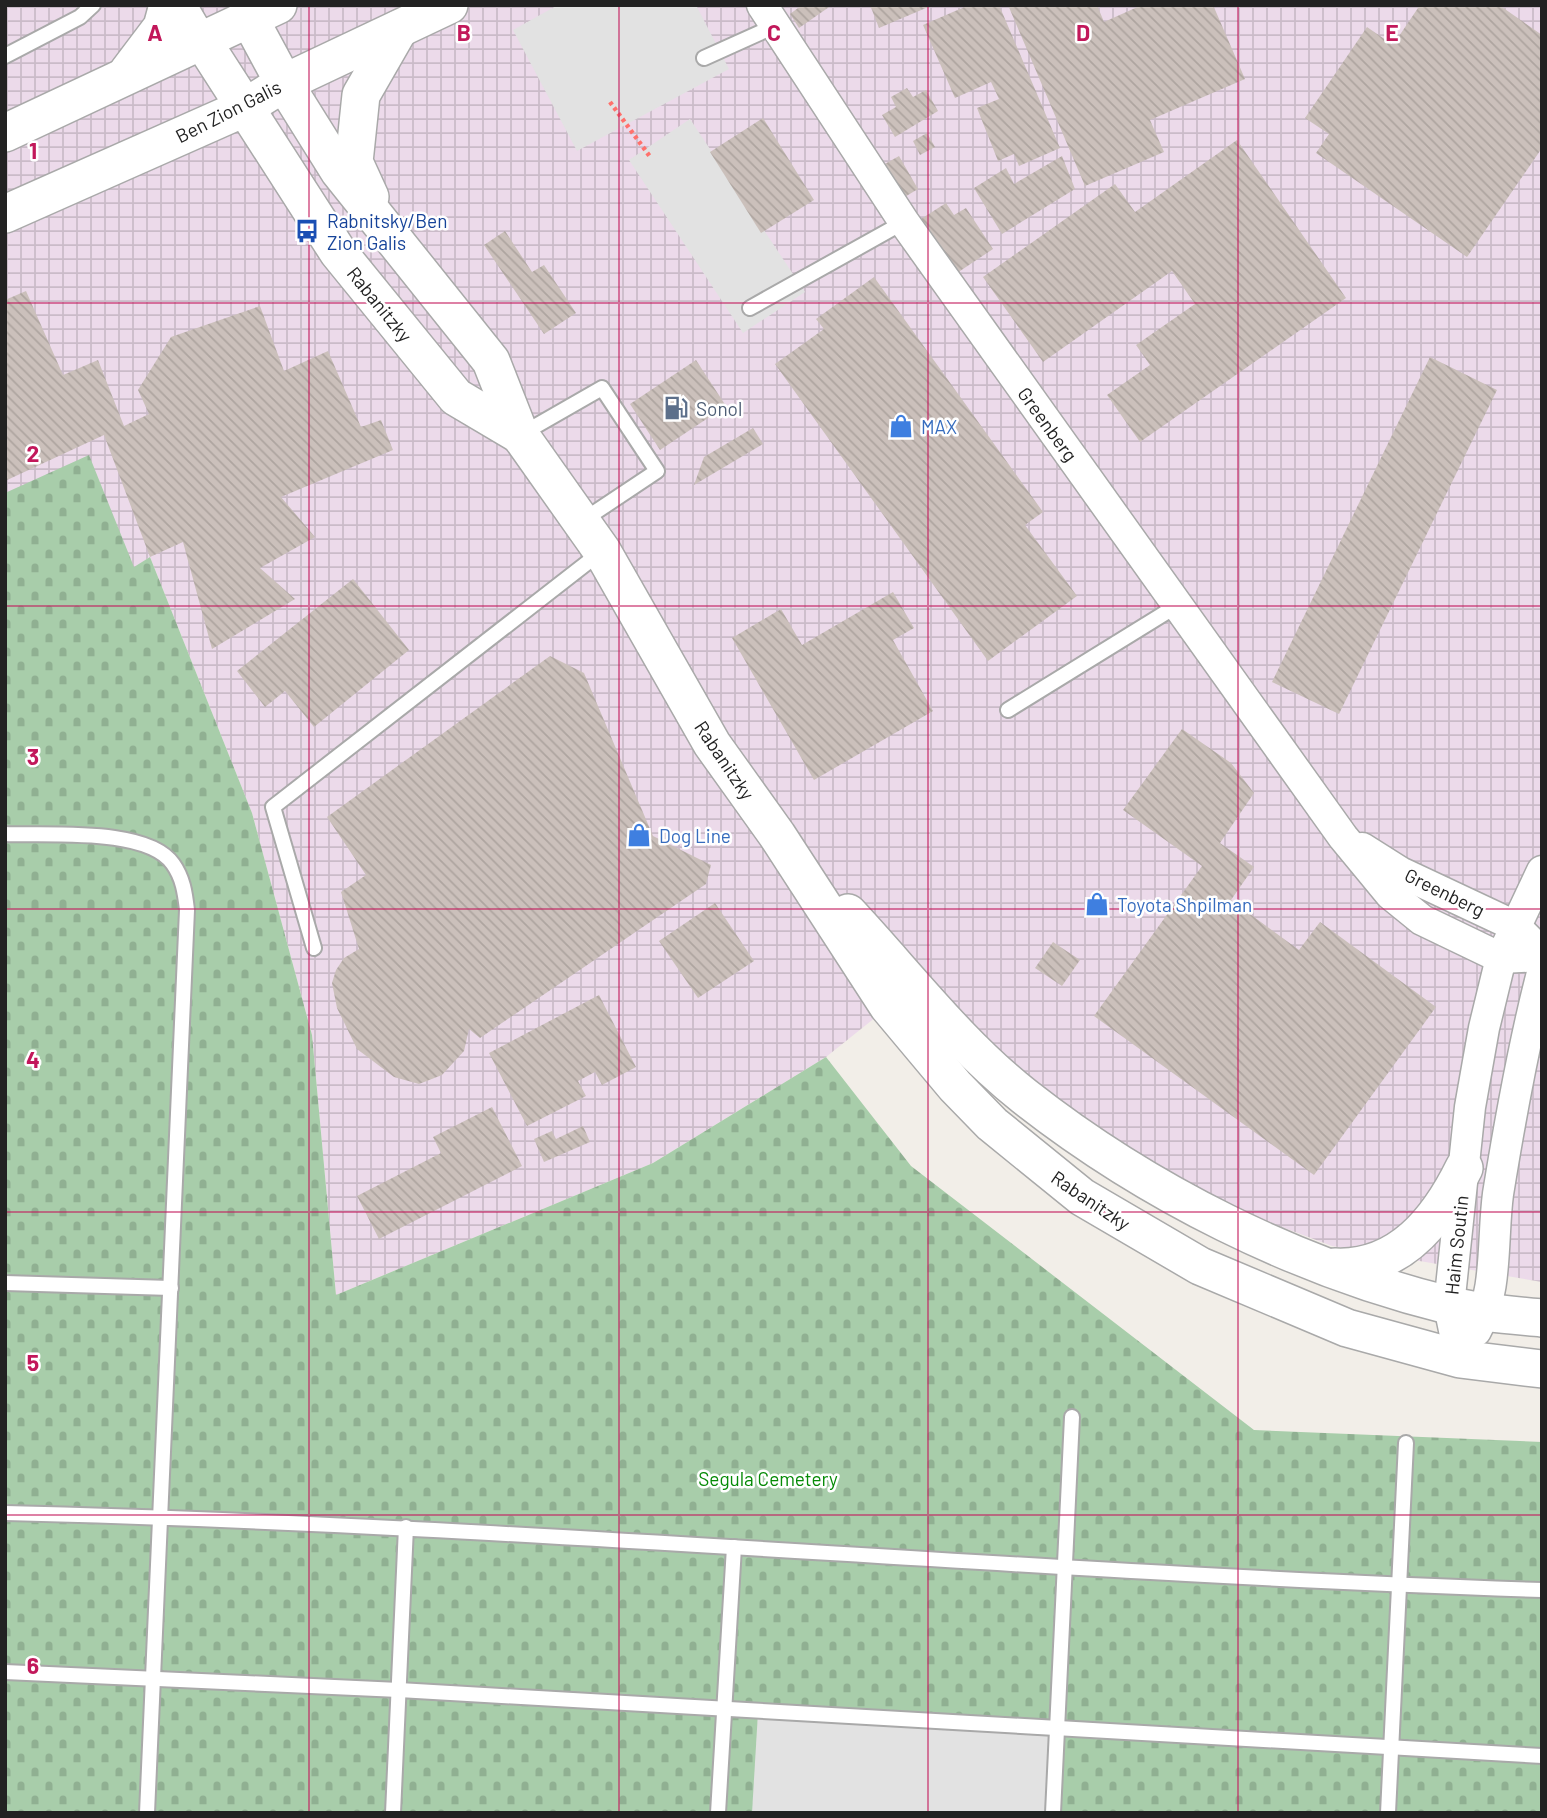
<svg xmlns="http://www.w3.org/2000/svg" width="1547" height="1818" font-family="Barlow,sans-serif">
  <defs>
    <pattern id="industrial-grid" width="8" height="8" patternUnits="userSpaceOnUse" patternTransform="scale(1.75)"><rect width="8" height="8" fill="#ecdaea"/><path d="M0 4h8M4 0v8" fill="none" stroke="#cabbc8"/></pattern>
    <pattern id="cemetery-stones" width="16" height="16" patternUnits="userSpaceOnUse" patternTransform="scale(1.75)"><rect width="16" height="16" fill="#a8cdaa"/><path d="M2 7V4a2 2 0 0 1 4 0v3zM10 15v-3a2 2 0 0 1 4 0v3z" fill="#90b092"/></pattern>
    <pattern id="building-back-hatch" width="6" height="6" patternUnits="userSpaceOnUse" patternTransform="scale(1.75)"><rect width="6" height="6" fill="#cbc0bb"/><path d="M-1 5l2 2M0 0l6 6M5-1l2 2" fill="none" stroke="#aea5a0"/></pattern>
  </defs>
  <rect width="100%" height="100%" fill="#f2eee8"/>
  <polygon fill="url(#industrial-grid)" points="5,5 1542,5 1542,1282 1332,1246 1219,1203 1084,1126 992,1046 926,977 826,1057 653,1163 336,1295 312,1035 252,813 150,557 134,568 18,489 5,493"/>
  <polygon fill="url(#cemetery-stones)" points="89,455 134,567 150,557 252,813 312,1035 336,1295 653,1163 826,1057 911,1166 1254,1430 1542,1442 1542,1813 5,1813 5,493"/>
  <g fill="#e2e2e2">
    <polygon points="558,5 696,5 729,69 577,151 513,30"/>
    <polygon points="690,119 805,292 743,333 629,160"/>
    <polygon points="758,1712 1057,1728 1053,1813 752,1813"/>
  </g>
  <g fill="url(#building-back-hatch)">
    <polygon points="802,5 832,5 799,28 790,14"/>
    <polygon points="870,5 933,5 879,28"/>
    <polygon points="969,5 999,5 1060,148 1019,166 1014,154 998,161 977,108 999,99 991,82 955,98 923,25"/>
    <polygon points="1008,5 1097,5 1104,22 1142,5 1213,5 1245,79 1150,120 1164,152 1085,186"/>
    <polygon points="1420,5 1499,5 1542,35 1542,148 1467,257 1316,153 1329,134 1305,118 1367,27 1393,45"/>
    <polygon points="907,88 913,97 926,90 938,111 895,137 882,115 896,107 891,97"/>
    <polygon points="763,118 814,200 761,233 710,152"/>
    <polygon points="927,133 935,147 920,155 913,141"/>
    <polygon points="1237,140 1346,298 1140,442 1107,395 1150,365 1136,345 1195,304 1172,271 1043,362 983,277 1115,184 1135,212"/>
    <polygon points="899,156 918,189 903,198 883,165"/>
    <polygon points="1062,156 1075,189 1002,234 974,188 1006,168 1014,184"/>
    <polygon points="946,203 954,215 966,208 993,249 957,273 921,219"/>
    <polygon points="505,231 532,272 544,265 576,313 544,334 484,245"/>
    <polygon points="874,277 1043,512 1025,525 1077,596 988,661 775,364 824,329 816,319"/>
    <polygon points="26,291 63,375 98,360 124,426 149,414 138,390 171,337 260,306 284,371 328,351 361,427 381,420 393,450 281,497 315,537 260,568 295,599 212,649 183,542 150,557 104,435 5,481 5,300"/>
    <polygon points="1430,357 1497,390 1339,714 1272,682"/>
    <polygon points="696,360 726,406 660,450 630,404"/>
    <polygon points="753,428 763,444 694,485 704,457"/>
    <polygon points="353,579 409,650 314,727 285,691 265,707 237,671"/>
    <polygon points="893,592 914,628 893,640 933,711 814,780 732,638 781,609 802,645"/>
    <polygon points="550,656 584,673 653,836 711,865 706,884 480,1038 469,1029 464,1051 442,1075 419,1084 394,1077 357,1049 337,1008 332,983 336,970 344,958 359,949 341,892 366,875 327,817"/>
    <polygon points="1182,729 1231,763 1254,793 1220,843 1254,867 1231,900 1299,950 1320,922 1436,1007 1314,1175 1094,1016 1202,866 1123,810"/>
    <polygon points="715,903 754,961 698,998 659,941"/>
    <polygon points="1053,942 1080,960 1062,986 1035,968"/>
    <polygon points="599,995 636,1067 602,1085 595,1072 578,1081 586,1096 527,1126 489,1053"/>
    <polygon points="492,1107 522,1166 379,1239 357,1196 441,1153 433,1137"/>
    <polygon points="583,1126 590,1142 544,1162 534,1139 552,1131 556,1139"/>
  </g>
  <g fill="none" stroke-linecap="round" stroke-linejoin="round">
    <g stroke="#a9a9a9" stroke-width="18">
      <g id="service">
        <polyline points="5,56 80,17 93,5"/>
        <polyline points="704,58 775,26"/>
        <polyline points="750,308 904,222"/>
        <polyline points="520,435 602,388 657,471 582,521"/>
        <polyline points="1008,710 1178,605"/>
        <path d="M5 834C48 836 147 827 173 864 183 878 185 893 187 910L147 1813"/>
        <polyline points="314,948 273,807 601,552"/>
        <polyline points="5,1283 171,1288"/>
        <path d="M5 1513C518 1525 1029 1573 1542 1590"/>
        <polyline points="5,1672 399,1690 1542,1756"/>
        <polyline points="393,1813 406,1527"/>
        <polyline points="718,1813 734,1547"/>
        <polyline points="1053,1813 1072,1417"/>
        <polyline points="1388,1813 1406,1443"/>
      </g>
    </g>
    <g stroke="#a9a9a9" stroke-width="33">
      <g id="minor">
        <polyline points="181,5 201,39"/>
        <polyline points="762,5 904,222 1343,837 1390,894 1422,920 1501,958 1542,956"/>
        <polyline points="1362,848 1400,872 1515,926 1529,940"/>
        <path d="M1476 1331C1498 1292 1492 1239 1498 1194 1510 1120 1523 1046 1542 973"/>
        <polyline points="1460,1359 1449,1306 1470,1107 1484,1028 1501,958 1542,871"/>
      </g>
    </g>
    <g stroke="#a9a9a9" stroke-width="40">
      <g id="tertiary">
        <polyline points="249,18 284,83 339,171 491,361 520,435 602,551 712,744 777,835 888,1006 955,1086 992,1124 1082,1197 1200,1266 1347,1328 1460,1359 1542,1369"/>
        <polyline points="201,39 338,252 456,397 520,435"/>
        <polyline points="128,72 162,27 168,5"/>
        <polyline points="5,133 278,5"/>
        <polyline points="370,197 354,162 361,95 399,29"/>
        <polyline points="5,214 244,108 284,83 449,5"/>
        <path d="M848 913C905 974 958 1044 1024 1096 1146 1192 1297 1268 1448 1305 1478 1313 1511 1315 1542 1318"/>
        <path d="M1335 1267C1399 1270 1438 1221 1464 1168"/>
      </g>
    </g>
    <polyline stroke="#ff716c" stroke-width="4.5" stroke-dasharray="3.5 3.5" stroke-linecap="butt" points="610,102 651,158"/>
    <use href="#service" stroke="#fff" stroke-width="14"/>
    <use href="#minor" stroke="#fff" stroke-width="30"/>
    <use href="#tertiary" stroke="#fff" stroke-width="37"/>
  </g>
  <path fill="none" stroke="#c2185b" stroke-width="2" stroke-opacity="0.55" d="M309 5V1813M619 5V1813M928 5V1813M1238 5V1813M5 303H1542M5 606H1542M5 909H1542M5 1212H1542M5 1515H1542"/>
  <defs>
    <g id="bus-bare" transform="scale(1.89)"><path d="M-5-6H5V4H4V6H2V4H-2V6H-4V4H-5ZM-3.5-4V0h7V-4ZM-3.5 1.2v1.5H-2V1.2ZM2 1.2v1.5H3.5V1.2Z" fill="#1a4fb4" stroke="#fff" stroke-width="2.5" paint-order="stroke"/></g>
    <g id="fuel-bare" transform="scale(1.89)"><path d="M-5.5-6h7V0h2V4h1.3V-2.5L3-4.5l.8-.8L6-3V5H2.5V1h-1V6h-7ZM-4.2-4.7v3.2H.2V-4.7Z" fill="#5c6f8a" stroke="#fff" stroke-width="2.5" paint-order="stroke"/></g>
    <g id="shop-bare" transform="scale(1.89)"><path d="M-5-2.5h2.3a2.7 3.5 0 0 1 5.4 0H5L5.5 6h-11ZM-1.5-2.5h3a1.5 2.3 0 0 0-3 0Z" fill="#3f7fe0" stroke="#fff" stroke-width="2.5" paint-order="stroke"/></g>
  </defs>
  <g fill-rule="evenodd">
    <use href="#bus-bare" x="307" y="231"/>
    <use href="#fuel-bare" x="676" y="408"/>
    <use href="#shop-bare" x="901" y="426"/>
    <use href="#shop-bare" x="639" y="835"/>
    <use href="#shop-bare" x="1097" y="904"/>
  </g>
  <g text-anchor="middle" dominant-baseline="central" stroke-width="5" stroke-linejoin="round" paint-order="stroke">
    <g font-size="19" fill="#222" stroke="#fff">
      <text transform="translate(228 111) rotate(-27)">Ben Zion Galis</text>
      <text transform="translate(380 304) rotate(51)">Rabanitzky</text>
      <text transform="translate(1048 424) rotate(54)">Greenberg</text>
      <text transform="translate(725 760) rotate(56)">Rabanitzky</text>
      <text transform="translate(1445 892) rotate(26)">Greenberg</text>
      <text transform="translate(1091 1200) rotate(34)">Rabanitzky</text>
      <text transform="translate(1456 1245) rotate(-84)">Haim Soutin</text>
    </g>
    <g font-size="19" fill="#164399" stroke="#fff" text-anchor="start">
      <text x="327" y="220">Rabnitsky/Ben<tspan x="327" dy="22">Zion Galis</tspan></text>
    </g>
    <g font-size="19" fill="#4e5e75" stroke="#fff" text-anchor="start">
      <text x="696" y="408">Sonol</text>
    </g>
    <g font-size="19" fill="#366cbe" stroke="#fff" text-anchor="start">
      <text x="921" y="426">MAX</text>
      <text x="659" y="835">Dog Line</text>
      <text x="1117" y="904">Toyota Shpilman</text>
    </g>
    <g font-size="19" fill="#058a06" stroke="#fff">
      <text x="768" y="1478">Segula Cemetery</text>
    </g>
  </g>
  <g font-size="23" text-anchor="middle" font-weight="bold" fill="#c2185b" stroke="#fff" stroke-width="5" stroke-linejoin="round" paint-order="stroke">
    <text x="155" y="41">A</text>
    <text x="464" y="41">B</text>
    <text x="774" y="41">C</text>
    <text x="1083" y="41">D</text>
    <text x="1392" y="41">E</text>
    <text x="33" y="159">1</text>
    <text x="33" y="462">2</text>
    <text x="33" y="765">3</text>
    <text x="33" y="1068">4</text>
    <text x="33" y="1371">5</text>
    <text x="33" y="1674">6</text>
  </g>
  <rect width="1547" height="1818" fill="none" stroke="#222222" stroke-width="14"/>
</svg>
